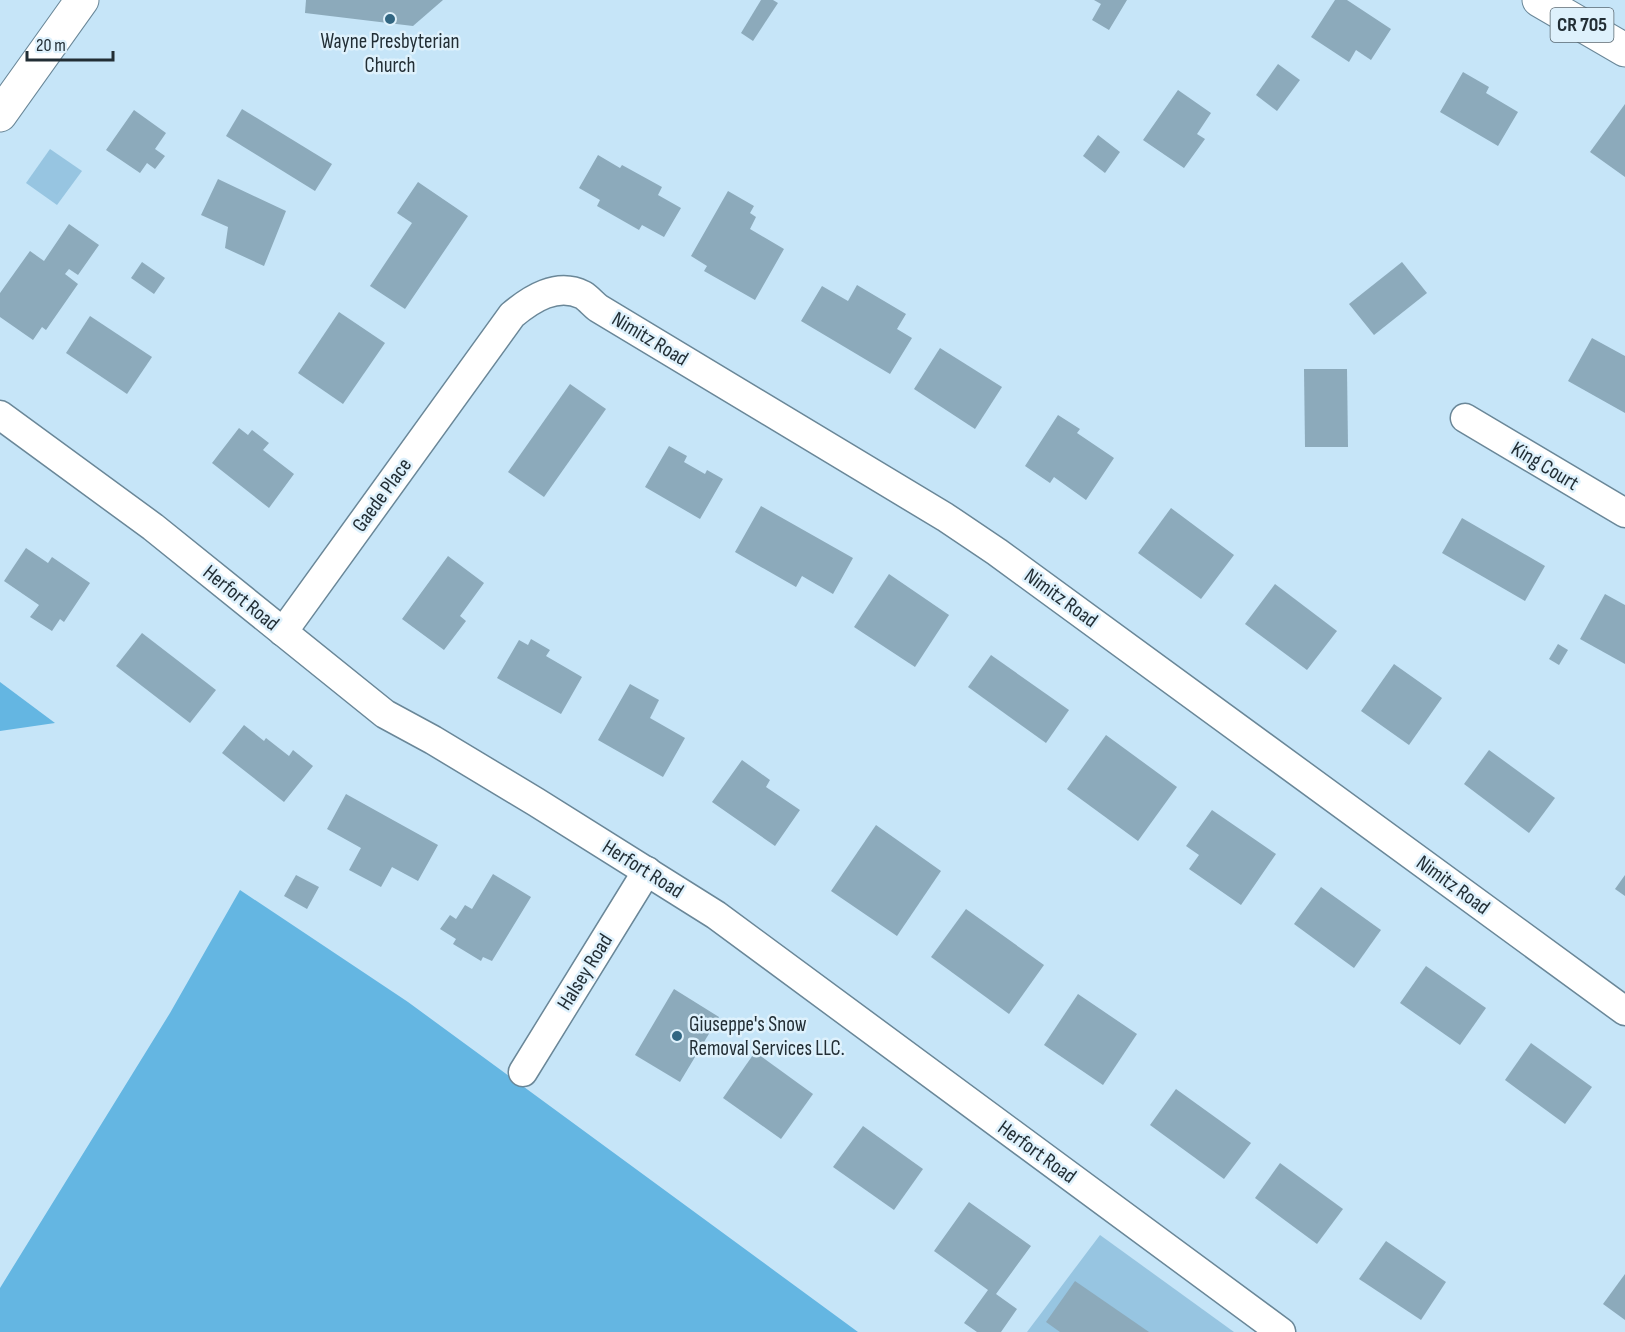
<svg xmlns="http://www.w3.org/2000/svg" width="1625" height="1332" font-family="'Sofia Sans Condensed',sans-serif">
  <rect width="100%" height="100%" fill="#c6e5f8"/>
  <g fill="#97c5e1">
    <polygon points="50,149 82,171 57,205 26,183"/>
    <polygon points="1100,1235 1234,1332 1027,1332"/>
  </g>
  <g fill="#64b6e2">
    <polygon points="0,682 55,723 0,731"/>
    <polygon points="240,890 408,1002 858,1332 0,1332 0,1288 170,1013"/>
  </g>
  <g fill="#8caabb">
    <polygon points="306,0 443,0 413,26 305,13"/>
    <polygon points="761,0 773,0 778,3 753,41 741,33"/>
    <polygon points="1094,0 1127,0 1109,30 1092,20 1101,4"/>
    <polygon points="1335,0 1347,0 1391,29 1371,60 1356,50 1349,62 1311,37"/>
    <polygon points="1278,64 1300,80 1277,111 1256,95"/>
    <polygon points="1463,72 1489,87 1486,93 1518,112 1498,146 1440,112"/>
    <polygon points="1178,90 1211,113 1197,134 1205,139 1184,168 1143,140"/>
    <polygon points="1625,104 1625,177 1590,152"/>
    <polygon points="242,109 332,164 315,191 226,136"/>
    <polygon points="134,110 166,133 155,149 165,156 155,169 147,163 140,173 106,150"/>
    <polygon points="1098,135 1120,152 1105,173 1083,156"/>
    <polygon points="598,155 620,168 622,165 662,187 658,195 681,208 664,237 642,225 639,230 597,206 600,200 579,188"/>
    <polygon points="218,179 286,211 264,266 225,248 228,227 201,215"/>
    <polygon points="418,182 468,216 405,309 370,286 412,223 397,213"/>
    <polygon points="728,191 754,206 750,213 756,217 750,229 784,249 755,300 704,271 707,266 691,256"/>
    <polygon points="69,224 99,245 78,275 69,269 65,274 78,284 46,330 42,327 33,340 0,317 0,293 30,251 44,261"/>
    <polygon points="142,262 165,278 154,294 131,278"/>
    <polygon points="1402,262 1427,293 1374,335 1349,304"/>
    <polygon points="857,285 906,314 897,329 912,338 890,374 801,321 822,286 848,301"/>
    <polygon points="339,312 385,343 343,404 298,373"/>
    <polygon points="90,316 152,357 127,394 66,353"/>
    <polygon points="1592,338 1625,356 1625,413 1568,381"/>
    <polygon points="940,348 1002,387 975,429 914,389"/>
    <polygon points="1304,369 1347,369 1348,447 1305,447"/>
    <polygon points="570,384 606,409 544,497 508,472"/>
    <polygon points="1058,415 1080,429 1077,433 1114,458 1086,500 1054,477 1050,483 1025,466"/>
    <polygon points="239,428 248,435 252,430 269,443 263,450 294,474 269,508 212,463"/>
    <polygon points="669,446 687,456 684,462 705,474 707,470 723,479 700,519 645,487"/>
    <polygon points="761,506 853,558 833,594 802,576 796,587 735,552"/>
    <polygon points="1171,508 1234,555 1201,599 1138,553"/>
    <polygon points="1462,518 1545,566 1525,601 1442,553"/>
    <polygon points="26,548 48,563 52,557 90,583 64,622 60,619 52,631 30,617 39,605 4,581"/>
    <polygon points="448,556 484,583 460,616 466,621 444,650 402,619"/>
    <polygon points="889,574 949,615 915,667 854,627"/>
    <polygon points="1275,584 1337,631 1307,670 1245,624"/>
    <polygon points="1605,594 1625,605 1625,664 1580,639"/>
    <polygon points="142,633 216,690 190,723 116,666"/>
    <polygon points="531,639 550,650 546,656 582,677 561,714 497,678 519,640 528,645"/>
    <polygon points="1558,644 1568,650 1559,665 1549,659"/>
    <polygon points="991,655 1069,710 1046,743 968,687"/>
    <polygon points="1394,664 1442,698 1409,745 1361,711"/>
    <polygon points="630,684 659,700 650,718 685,738 663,777 598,740"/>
    <polygon points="244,725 264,741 266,738 289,756 293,750 313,766 284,802 222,753"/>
    <polygon points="1106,735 1177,787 1138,841 1067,789"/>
    <polygon points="1489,750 1555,798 1529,833 1464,784"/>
    <polygon points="742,760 770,780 766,787 800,810 775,846 712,802"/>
    <polygon points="346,794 438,845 418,881 392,867 381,887 349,870 361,848 327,829"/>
    <polygon points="1212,810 1276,854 1241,905 1189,869 1199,855 1186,846"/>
    <polygon points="876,825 941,871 897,936 831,891"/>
    <polygon points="493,874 531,897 492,961 483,957 481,961 453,944 456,939 440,929 450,915 456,919 465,905 472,909"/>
    <polygon points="296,875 319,887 307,909 284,896"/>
    <polygon points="1625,875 1625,896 1615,889"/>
    <polygon points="1321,887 1381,930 1354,968 1294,924"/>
    <polygon points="966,909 1044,965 1009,1014 931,957"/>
    <polygon points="1426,966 1486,1008 1460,1045 1400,1003"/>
    <polygon points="674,989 719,1017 680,1082 635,1055"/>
    <polygon points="1078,994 1137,1034 1103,1085 1044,1045"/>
    <polygon points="1531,1043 1592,1087 1565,1124 1505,1080"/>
    <polygon points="755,1052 813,1094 781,1139 723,1098"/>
    <polygon points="1176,1089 1251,1143 1224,1179 1150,1125"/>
    <polygon points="863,1126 923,1169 894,1210 833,1167"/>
    <polygon points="1280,1163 1343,1209 1317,1244 1255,1198"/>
    <polygon points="969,1202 1031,1246 996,1294 1017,1309 1001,1332 977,1332 964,1323 988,1290 934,1251"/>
    <polygon points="1386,1241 1446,1282 1421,1320 1359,1279"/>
    <polygon points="1625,1274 1625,1320 1603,1304"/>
    <polygon points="1075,1281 1149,1332 1060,1332 1046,1322"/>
  </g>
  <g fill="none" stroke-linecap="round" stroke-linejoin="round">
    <g stroke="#6a8798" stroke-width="31">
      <g id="street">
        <polyline points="0,415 153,527 385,714 433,740 536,802 716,915 1281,1332"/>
        <polyline points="1465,418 1625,513"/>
        <path d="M283 632 512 315C531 299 557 282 583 295 588 298 593 304 598 308L945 517 997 552 1625 1011"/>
        <polyline points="523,1072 647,871"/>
      </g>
    </g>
    <g stroke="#6a8798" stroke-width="35">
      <polyline id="secondary" points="0,115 82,0"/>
    </g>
    <g stroke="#6a8798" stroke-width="35">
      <polyline id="primary" points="1539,0 1625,50"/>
    </g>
    <use href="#street" stroke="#fff" stroke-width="28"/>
    <use href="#secondary" stroke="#fff" stroke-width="33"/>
    <use href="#primary" stroke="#fff" stroke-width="33"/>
  </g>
  <g fill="#316682" stroke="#def1fc" stroke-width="2">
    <circle cx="390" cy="19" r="6"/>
    <circle cx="677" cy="1036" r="6"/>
  </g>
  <g text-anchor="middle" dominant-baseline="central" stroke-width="5" stroke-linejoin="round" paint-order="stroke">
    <rect fill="#def1fc" stroke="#5a6871" stroke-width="1.5" x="1550.5" y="8" width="63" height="34" rx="4.5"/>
    <g font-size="20" font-weight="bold" fill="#222e35">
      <text x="1582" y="25">CR 705</text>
    </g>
    <g font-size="21" fill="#222e35" stroke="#def1fc">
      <text x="390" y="41">Wayne Presbyterian<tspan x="390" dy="24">Church</tspan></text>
      <text x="689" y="1024" text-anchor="start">Giuseppe's Snow<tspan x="689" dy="24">Removal Services LLC.</tspan></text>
    </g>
    <g font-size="21" fill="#222e35" stroke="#def1fc">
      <text transform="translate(650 339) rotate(31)">Nimitz Road</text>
      <text transform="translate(1545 466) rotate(31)">King Court</text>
      <text transform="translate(382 495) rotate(-54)">Gaede Place</text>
      <text transform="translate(241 598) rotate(39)">Herfort Road</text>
      <text transform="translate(1061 598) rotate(36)">Nimitz Road</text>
      <text transform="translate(643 869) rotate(32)">Herfort Road</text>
      <text transform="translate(1453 885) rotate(36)">Nimitz Road</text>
      <text transform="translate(585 972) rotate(-58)">Halsey Road</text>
      <text transform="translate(1037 1152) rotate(36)">Herfort Road</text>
    </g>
  </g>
  <path d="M27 51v9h86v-9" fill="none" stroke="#222e35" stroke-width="3"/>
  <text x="36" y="51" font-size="18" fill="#222e35" stroke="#def1fc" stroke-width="4.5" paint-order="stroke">20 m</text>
</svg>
